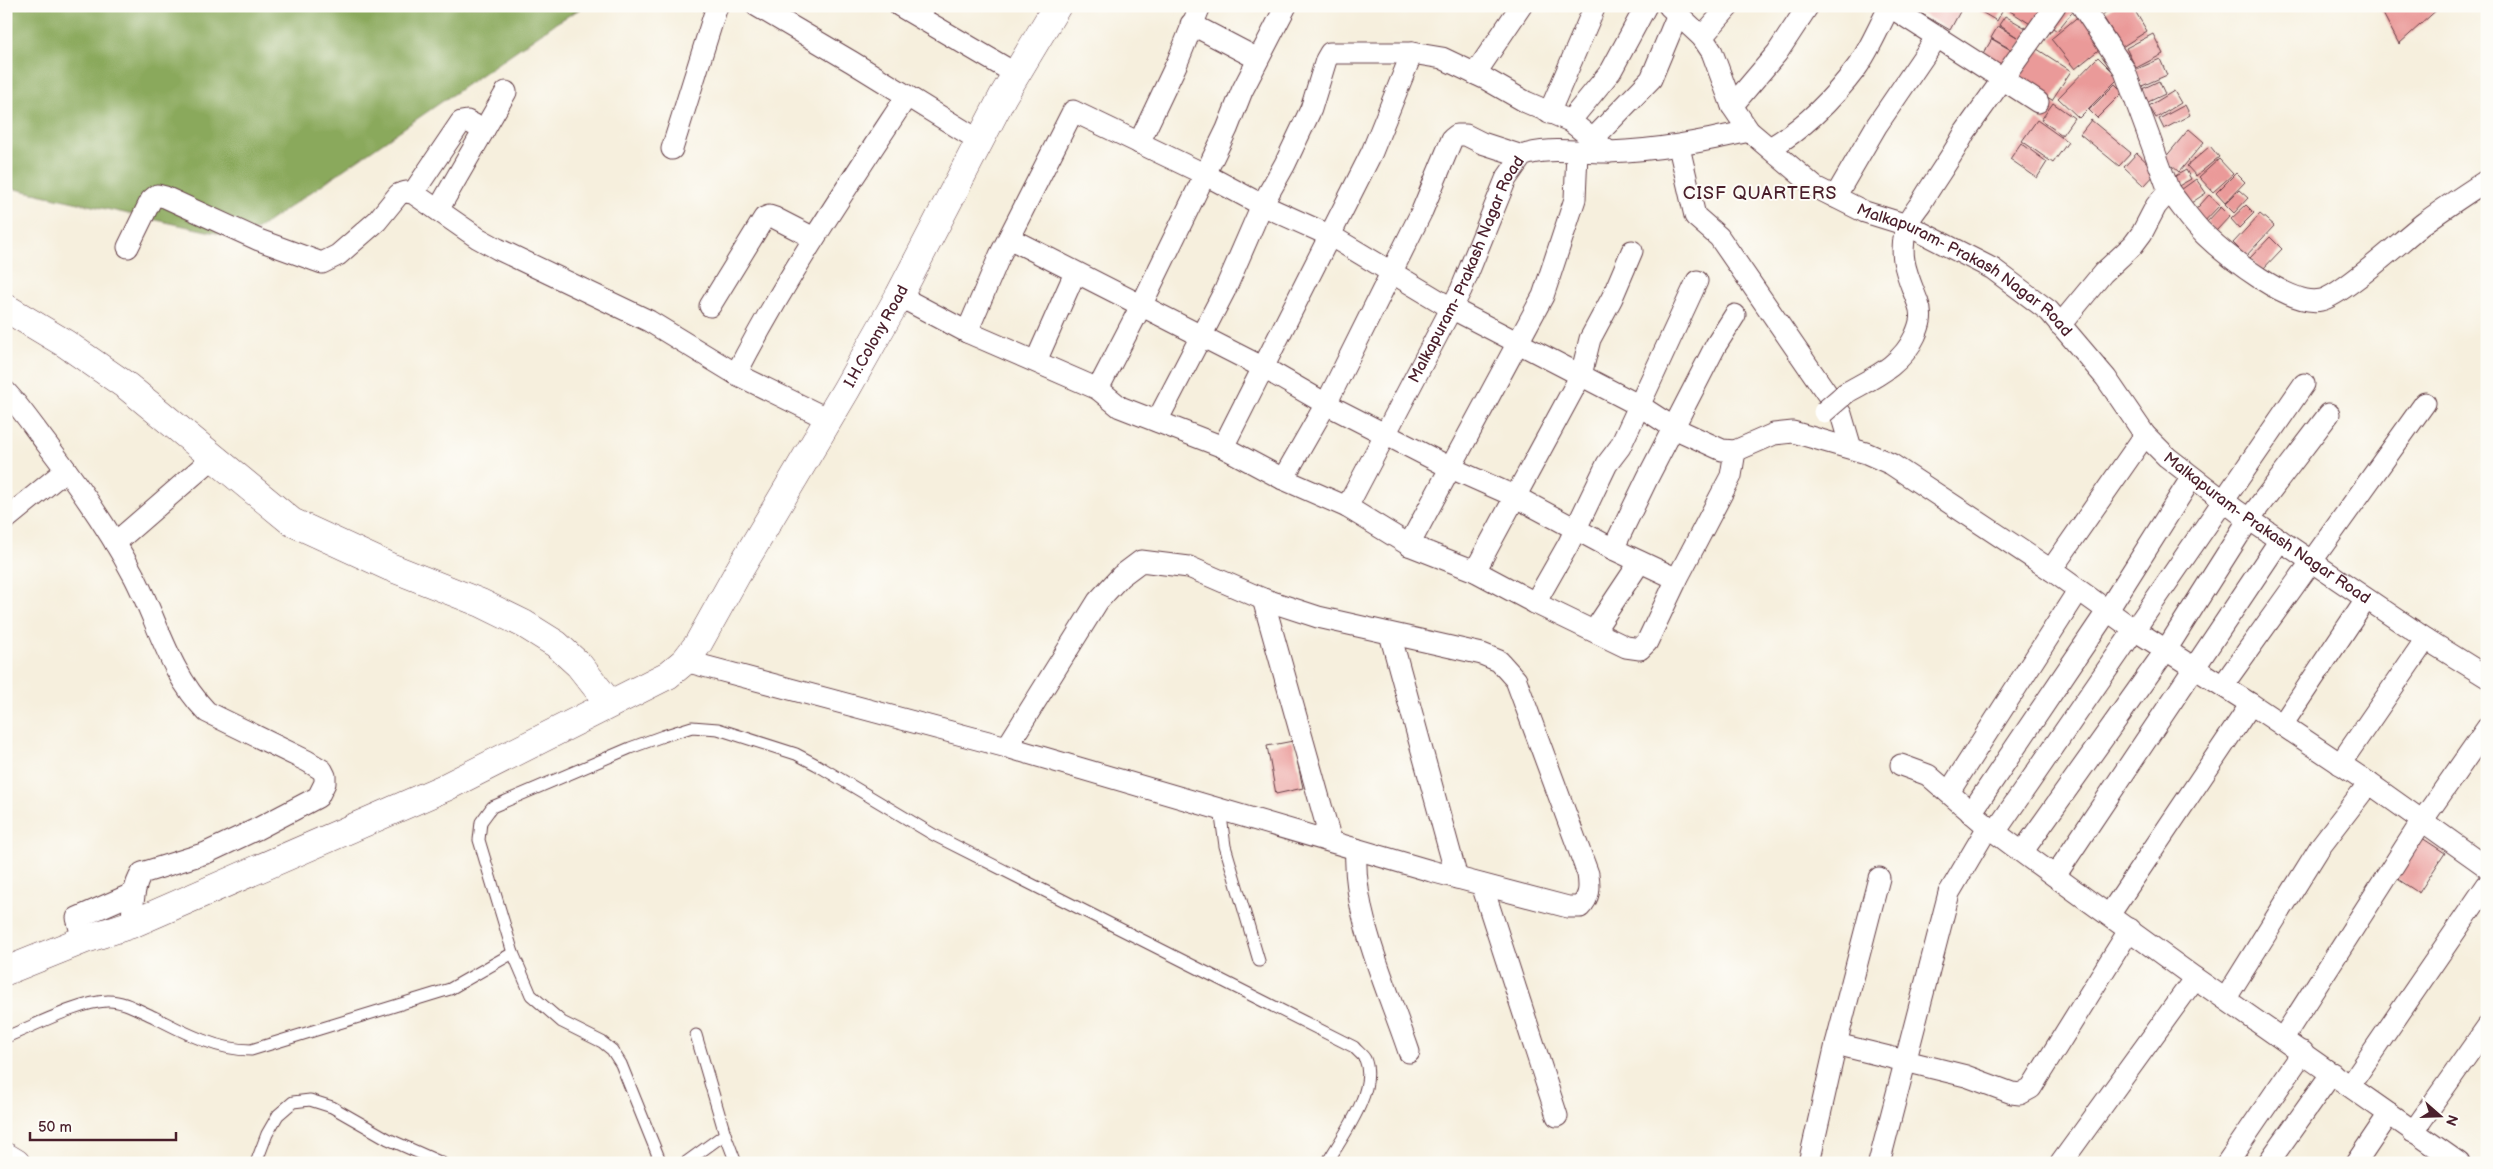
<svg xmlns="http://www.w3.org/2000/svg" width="2493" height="1169" font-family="'Balsamiq Sans',sans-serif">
  <rect width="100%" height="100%" fill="#fdfcf7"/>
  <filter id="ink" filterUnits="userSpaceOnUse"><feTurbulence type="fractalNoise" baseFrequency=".02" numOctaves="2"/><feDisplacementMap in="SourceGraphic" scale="10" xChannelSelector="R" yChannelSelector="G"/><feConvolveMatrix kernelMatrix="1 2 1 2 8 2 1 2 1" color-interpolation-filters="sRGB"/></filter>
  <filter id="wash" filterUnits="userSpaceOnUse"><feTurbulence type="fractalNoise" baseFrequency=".0096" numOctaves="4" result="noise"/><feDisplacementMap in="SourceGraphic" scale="20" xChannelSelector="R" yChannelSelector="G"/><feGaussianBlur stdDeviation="1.12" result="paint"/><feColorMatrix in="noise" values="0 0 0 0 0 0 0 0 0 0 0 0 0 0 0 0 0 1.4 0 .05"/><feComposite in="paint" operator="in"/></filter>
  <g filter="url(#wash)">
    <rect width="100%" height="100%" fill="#f6efdd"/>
    <polygon fill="#8aa95c" stroke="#6a6444" points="6,6 585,6 556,23 243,239 6,187"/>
    <g id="blocks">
      <g fill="#ea9a99">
        <polygon points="1908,6 1963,6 1950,30"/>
        <polygon points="1971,6 2000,6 2004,8 1997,21"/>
        <polygon points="2013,6 2048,6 2035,27 2010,11"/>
        <polygon points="2062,6 2071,6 2075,9 2057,31 2048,24"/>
        <polygon points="2115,6 2132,6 2147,31 2122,47 2102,15"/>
        <polygon points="2379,6 2441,6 2399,44"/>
        <polygon points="2081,14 2106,44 2075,69 2051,39"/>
        <polygon points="2005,16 2031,31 2016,52 1991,38 1998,26 2017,37 1999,25"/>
        <polygon points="2153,34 2163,54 2136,68 2126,48"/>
        <polygon points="1992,39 2016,53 2007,70 1982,56"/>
        <polygon points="2034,47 2071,71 2052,100 2015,77"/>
        <polygon points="2098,57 2119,78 2079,118 2058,98"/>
        <polygon points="2160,59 2167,75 2142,86 2135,70"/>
        <polygon points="2159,81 2165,94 2148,102 2142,89"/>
        <polygon points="2115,84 2123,92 2097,118 2089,110"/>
        <polygon points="2174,91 2181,103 2156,118 2149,106"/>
        <polygon points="2053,103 2074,118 2062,135 2041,120"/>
        <polygon points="2185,105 2190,115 2164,129 2159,119"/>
        <polygon points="2037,120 2068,142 2053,163 2022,141"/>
        <polygon points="2091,120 2131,153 2119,166 2080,134"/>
        <polygon points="2189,129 2204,142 2179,172 2164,159"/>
        <polygon points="2021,143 2047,162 2037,178 2010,159"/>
        <polygon points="2210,146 2219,157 2196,176 2187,166"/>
        <polygon points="2137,153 2157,172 2144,186 2124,167"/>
        <polygon points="2219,159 2233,174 2213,192 2199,177"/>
        <polygon points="2186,170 2191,179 2175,188 2170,179"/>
        <polygon points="2236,173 2245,182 2225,203 2216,193"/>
        <polygon points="2196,179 2206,193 2188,205 2178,192"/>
        <polygon points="2239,190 2248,198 2234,213 2225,204"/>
        <polygon points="2209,195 2220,205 2200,226 2190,216"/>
        <polygon points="2246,205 2254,213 2239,228 2231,219"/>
        <polygon points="2221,207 2230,216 2216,231 2206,223"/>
        <polygon points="2260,214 2274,226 2246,256 2233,243"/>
        <polygon points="2270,237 2282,249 2262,270 2250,258"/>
        <polygon points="1293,741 1303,788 1276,794 1267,746"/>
        <polygon points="2419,836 2445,853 2419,893 2393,876"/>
      </g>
    </g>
  </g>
  <g filter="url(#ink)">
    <use href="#blocks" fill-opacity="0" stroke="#643e46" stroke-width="1"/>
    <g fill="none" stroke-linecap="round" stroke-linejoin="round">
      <g stroke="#643e46" stroke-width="13">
        <g id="lane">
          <polyline points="1220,809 1225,846 1259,961"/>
          <polyline points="696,1035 725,1134 736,1163"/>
          <path d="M6 1037C34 1026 79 1002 107 1001 123 1000 140 1011 154 1017 185 1033 217 1050 251 1050L450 989 513 953"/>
          <polyline points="256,1163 267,1134 278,1115 293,1102 310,1100 332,1107 388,1139 442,1163"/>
          <path d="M661 1163 621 1064 612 1050 602 1042 562 1022 531 995 513 953 479 840 481 822 492 807 630 748 663 736 692 727 718 729 796 754 817 765 934 835 1354 1047C1357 1051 1363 1055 1365 1059 1378 1090 1342 1137 1327 1163"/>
          <polyline points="685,1163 725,1134"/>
        </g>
      </g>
      <g stroke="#643e46" stroke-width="23">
        <g id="street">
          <polyline points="757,6 852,62 980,141"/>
          <polyline points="900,6 1016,74"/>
          <path id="s1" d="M1669 6 1702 37 1712 52 1732 106 1749 131 1815 187 1865 212 1907 225 1993 269 2049 311 2106 378 2145 435 2167 457 2237 511 2426 639 2487 677"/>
          <polyline points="1889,6 2038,102"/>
          <polyline points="1191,24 1258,59"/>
          <polyline points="1702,37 1729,6"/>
          <polyline points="1475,74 1521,6"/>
          <polyline points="1732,106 1777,53 1808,6"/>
          <polyline points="1549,113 1595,6"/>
          <polyline points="1570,121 1611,71 1646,6"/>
          <polyline points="1593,139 1651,79 1678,14"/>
          <polyline points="1139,143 1177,63 1200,6"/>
          <polyline points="1679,147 1695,216 1719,237 1841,414 1851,448"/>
          <path d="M1770 148C1804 128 1833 99 1857 67 1870 49 1879 26 1890 6"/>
          <polyline points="672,149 717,6"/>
          <path d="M2169 191C2181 205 2191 222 2205 235 2227 256 2290 307 2321 300 2342 296 2403 239 2424 223 2444 208 2466 194 2487 180"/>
          <polyline points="413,193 461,122 467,121 484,130"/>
          <polyline points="1835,197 1877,125 1937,37"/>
          <polyline points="438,210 506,92"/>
          <polyline points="1009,238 1264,368 1326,404 1451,468 1514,496 1613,549 1677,579 1731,476 1735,451"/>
          <polyline points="128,247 151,200 157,195 165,197 259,240 322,263 338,255 377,221 399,194 406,192 413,193 478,238 498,249 649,321 736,374 828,419"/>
          <polyline points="899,296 967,332 1000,255 1073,111 1204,174 1262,205 1331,236 1451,308 1640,406 1674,428 1722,450 1735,451 1774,434 1793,432 1866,453 1891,464 2051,570 2133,629 2251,704 2369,783 2487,867"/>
          <polyline points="710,306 764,218 769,216 775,218 814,238"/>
          <polyline points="2060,325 2103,273 2133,245 2142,233 2156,206 2169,191 2124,69 2082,6"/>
          <polyline points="967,332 1098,389 1120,407 1223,447 1283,479 1347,507 1409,545 1475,571 1535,603 1626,647 1640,649 1647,642 1677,579"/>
          <polyline points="1036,361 1075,273"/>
          <path d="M736 374C786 277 847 187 907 96"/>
          <polyline points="1098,389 1141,306 1227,129 1242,91 1286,6"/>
          <path d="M6 392C21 408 33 426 46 443 78 485 109 529 134 576 158 622 169 673 207 712L307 761 322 770 325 776V783L318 797 257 829 206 853 142 873C132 888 133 907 132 924"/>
          <path d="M1846 393C1874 377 1901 366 1915 336 1920 325 1923 315 1918 303 1908 276 1897 257 1907 226 1909 218 1916 210 1921 203 1935 179 1952 157 1965 132L2055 6"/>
          <polyline points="1157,421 1225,290 1262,205 1285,164 1311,109 1326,60 1330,53 1412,53 1442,58 1484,78 1526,102 1570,121 1609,152"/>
          <polyline points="1223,447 1372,152 1412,53"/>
          <polyline points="1283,479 1326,404 1422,211 1452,139 1457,135 1466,135 1482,143 1522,156"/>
          <path id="s2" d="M1347 507 1461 290 1506 179 1522 156C1545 146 1584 153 1609 152 1659 150 1700 142 1749 131"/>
          <polyline points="6,519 66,470"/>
          <polyline points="115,543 214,457"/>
          <polyline points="1409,545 1543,296 1575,199 1577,153"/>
          <polyline points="1613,549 1648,477 1716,345 1735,315"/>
          <polyline points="2051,570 2145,435"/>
          <polyline points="1475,571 1581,375 1590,339 1612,298 1632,251"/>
          <polyline points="1263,599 1331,841"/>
          <polyline points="1535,603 1568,545 1607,464 1620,447 1697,281"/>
          <polyline points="1594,631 1640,562"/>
          <polyline points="1390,634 1457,878"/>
          <path d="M685 661 1007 747 1431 871 1568 907H1580C1590 897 1590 888 1588 874L1516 680 1499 661 1482 654 1318 617 1263 599 1189 567 1141 561 1121 576 1098 601 1007 747"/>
          <polyline points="2223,685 2425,403"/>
          <polyline points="2282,725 2366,599"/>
          <polyline points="2340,764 2426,639"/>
          <polyline points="1901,765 1928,775 1988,827 2031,859 2195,978 2459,1163"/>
          <polyline points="1949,792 2078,591"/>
          <polyline points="1971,813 2108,610 2192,477"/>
          <polyline points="1995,832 2304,384"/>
          <path d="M1356 849C1352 915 1388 989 1409 1052"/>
          <polyline points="2023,851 2166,650 2249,519 2329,414"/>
          <polyline points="2055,876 2280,540"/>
          <polyline points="1482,885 1557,1116"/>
          <polyline points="2109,915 2251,704"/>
          <polyline points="83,940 77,918 134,893"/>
          <polyline points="2226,998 2320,847 2369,783"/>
          <polyline points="2283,1038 2422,821 2487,728"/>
          <polyline points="1836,1044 1966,1076 2012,1093 2020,1094 2031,1088 2130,929"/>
          <polyline points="2350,1085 2487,885"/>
          <polyline points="2413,1132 2487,1027"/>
          <polyline points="1809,1163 1836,1044 1879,878"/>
          <polyline points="1879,1163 1949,893 1988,827"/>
          <polyline points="2061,1163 2195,978"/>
          <polyline points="2227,1163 2303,1052"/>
          <polyline points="2268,1163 2332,1073"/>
          <polyline points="2356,1163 2389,1114"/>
        </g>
      </g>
      <g stroke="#643e46" stroke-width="29">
        <g id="secondary">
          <polyline points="6,308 66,344 128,387 292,522 390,567 481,603 524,624 556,644 579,665 609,703"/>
          <path id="s3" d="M6 971 83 940 132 924 444 788 668 675 685 661 698 644 737 574 846 390 899 296 1003 96 1057 6"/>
          <polyline points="6,1157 16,1163"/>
        </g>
      </g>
      <use href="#lane" stroke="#fff" stroke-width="11"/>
      <use href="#street" stroke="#fff" stroke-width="21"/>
      <use href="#secondary" stroke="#fff" stroke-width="28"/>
      <g stroke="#643e46" stroke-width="23" stroke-linecap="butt">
        <polyline id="street-bridge" points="1824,412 1846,393"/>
      </g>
      <use href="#street-bridge" stroke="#fff" stroke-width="21"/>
    </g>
  </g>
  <g text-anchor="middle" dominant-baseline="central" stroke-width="4" stroke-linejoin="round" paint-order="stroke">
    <g font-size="16" fill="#4a1f2b" stroke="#fdfcf7">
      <text stroke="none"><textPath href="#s2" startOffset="266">Malkapuram- Prakash Nagar Road</textPath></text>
      <text stroke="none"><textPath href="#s1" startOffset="410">Malkapuram- Prakash Nagar Road</textPath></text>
      <text stroke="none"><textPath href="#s3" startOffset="1125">I.H.Colony Road</textPath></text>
      <text stroke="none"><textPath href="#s1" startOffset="815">Malkapuram- Prakash Nagar Road</textPath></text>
    </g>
    <g font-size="18" letter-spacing="1" fill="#4a1f2b" stroke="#fdfcf7">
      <text x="1760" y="193">CISF QUARTERS</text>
    </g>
  </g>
  <rect width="2493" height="1169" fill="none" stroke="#fdfcf7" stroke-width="25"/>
  <g transform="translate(2440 1116) rotate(110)" stroke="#fdfcf7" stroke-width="4" paint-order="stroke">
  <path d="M0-4L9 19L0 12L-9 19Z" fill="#4a1f2b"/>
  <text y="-8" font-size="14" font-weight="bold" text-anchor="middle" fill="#4a1f2b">N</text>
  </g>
  <path d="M30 1132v8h146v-8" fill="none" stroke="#4a1f2b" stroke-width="2.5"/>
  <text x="38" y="1132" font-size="15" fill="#4a1f2b" stroke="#fdfcf7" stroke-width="4" paint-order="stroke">50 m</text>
</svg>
